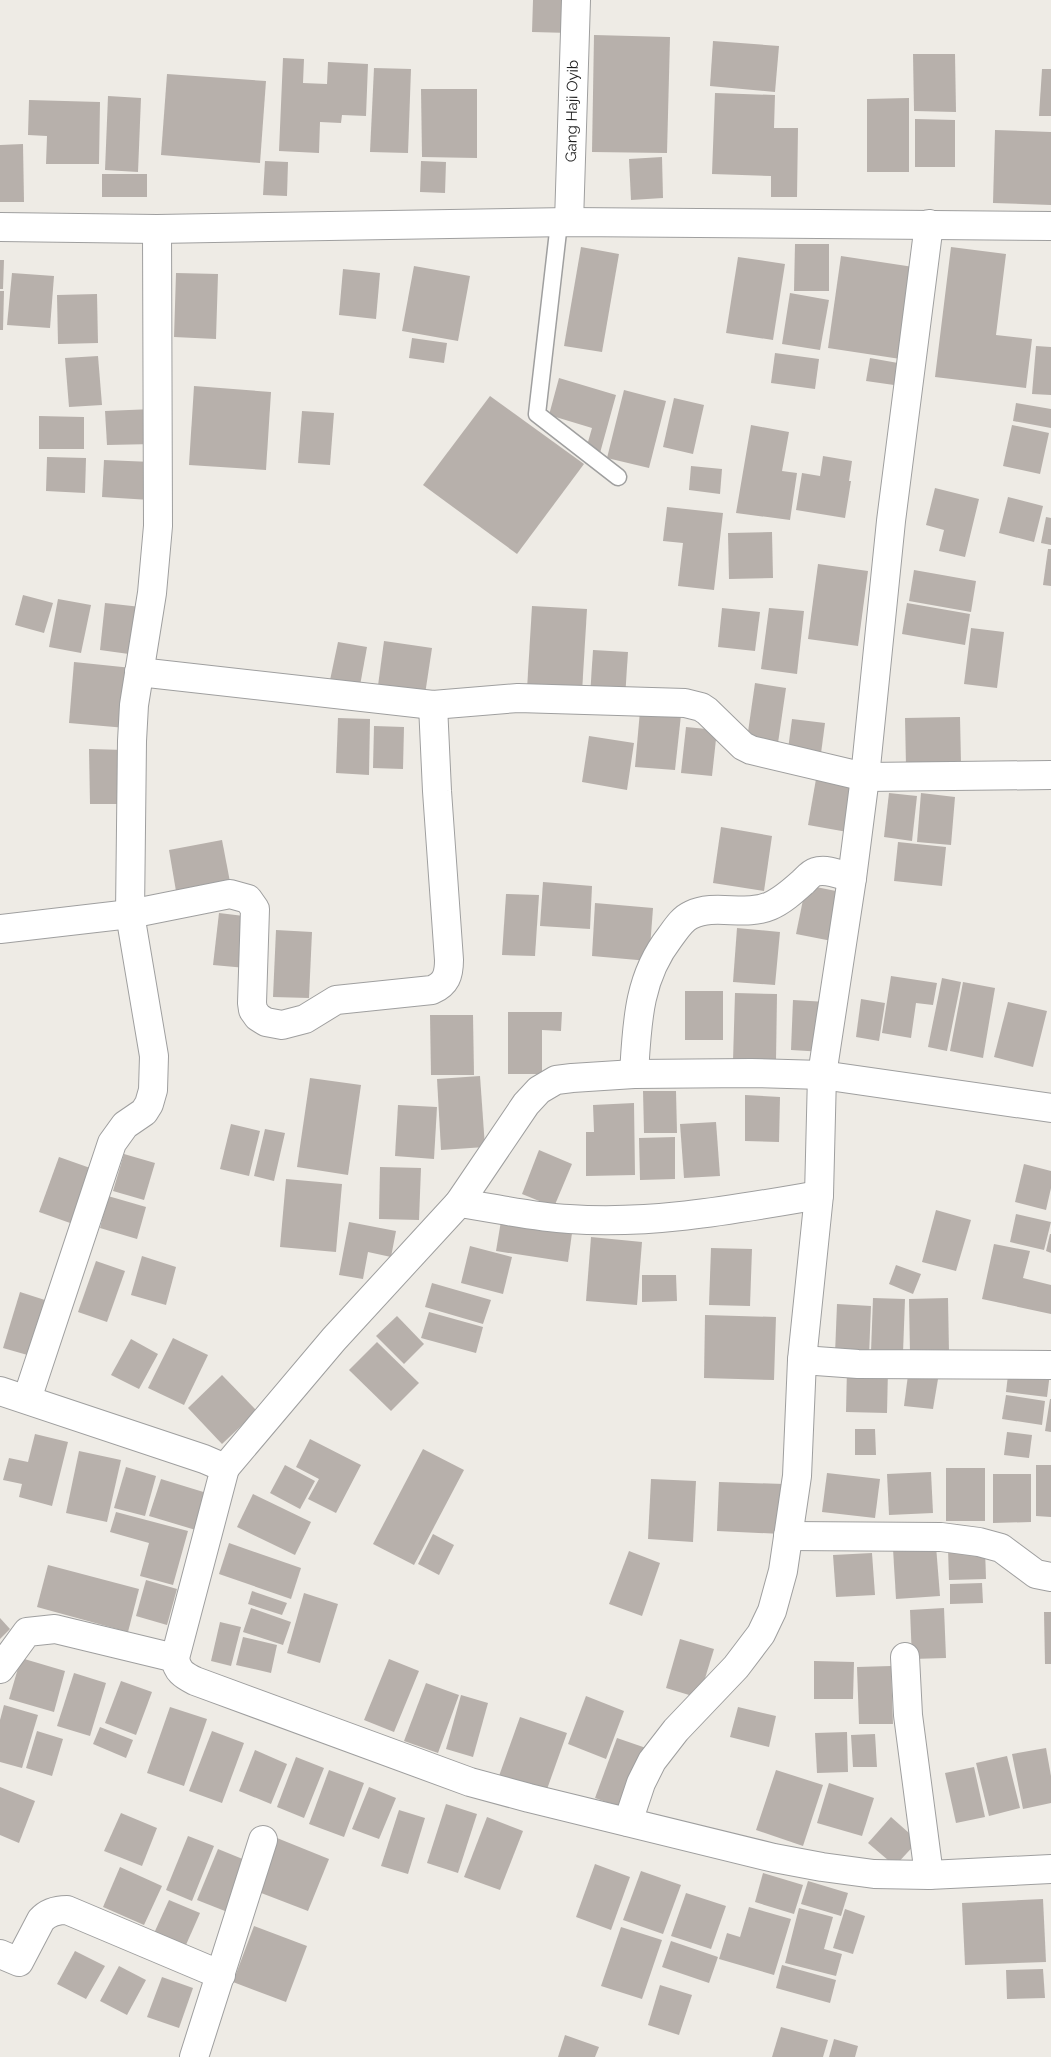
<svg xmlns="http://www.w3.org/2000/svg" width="1051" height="2057" font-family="Raleway,sans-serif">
  <rect width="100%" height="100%" fill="#eeebe5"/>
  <g fill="#b7b0ab">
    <polygon points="533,0 570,0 570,33 532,32"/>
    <polygon points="594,35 670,37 667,153 592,152"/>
    <polygon points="713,41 779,46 775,92 710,86"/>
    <polygon points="913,54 955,54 956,112 914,111"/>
    <polygon points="283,58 304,59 303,83 327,84 328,62 368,64 366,116 342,115 341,123 320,122 319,153 279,151"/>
    <polygon points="374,68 411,69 408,153 370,152"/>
    <polygon points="1042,69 1051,69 1051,116 1039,116"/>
    <polygon points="167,74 266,81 260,163 161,155"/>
    <polygon points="421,89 477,89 477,158 422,157"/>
    <polygon points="715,93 775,95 774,128 798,128 797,197 771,197 771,176 712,174"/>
    <polygon points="108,96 141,98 138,172 105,170"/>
    <polygon points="909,98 909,172 867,172 867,99"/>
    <polygon points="29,100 100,102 99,164 46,164 47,136 28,135"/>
    <polygon points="915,119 955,120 955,167 915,167"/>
    <polygon points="995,130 1051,132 1051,205 993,203"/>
    <polygon points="23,144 24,202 0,202 0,145"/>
    <polygon points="662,157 663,198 631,200 629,159"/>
    <polygon points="265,161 288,162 287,196 263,195"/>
    <polygon points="421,161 446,162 445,193 420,192"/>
    <rect x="102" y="174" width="45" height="23"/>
    <polygon points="795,244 829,244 829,291 794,291"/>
    <polygon points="581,247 619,254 602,352 564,346"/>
    <polygon points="951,247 1006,254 996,335 1032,339 1026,388 935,377"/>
    <polygon points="841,256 920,268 907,360 828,348"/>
    <polygon points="738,257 785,264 773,340 726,333"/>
    <polygon points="0,260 4,260 3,289 0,289"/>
    <polygon points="414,266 470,276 458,341 402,331"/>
    <polygon points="343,269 380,273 376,319 339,315"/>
    <polygon points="12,273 54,276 50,328 7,325"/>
    <polygon points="176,273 218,274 216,339 174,337"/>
    <polygon points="0,291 4,291 3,330 0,330"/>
    <polygon points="790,293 829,300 820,350 782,344"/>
    <polygon points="97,294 98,343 58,344 57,295"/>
    <polygon points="412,338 447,343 444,363 409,358"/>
    <polygon points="1036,346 1051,347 1051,395 1032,394"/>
    <polygon points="775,353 819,359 815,389 771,383"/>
    <polygon points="98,356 102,405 69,407 65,358"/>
    <polygon points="870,358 898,363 894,385 866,381"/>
    <polygon points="559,378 616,395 600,453 586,449 592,428 549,415"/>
    <polygon points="194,386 271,392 266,470 189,465"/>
    <polygon points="624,390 666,401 649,468 607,458"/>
    <polygon points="490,396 584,464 517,554 423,485"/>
    <polygon points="674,398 704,405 693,454 663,447"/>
    <polygon points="1016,403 1051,409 1051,428 1013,421"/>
    <polygon points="153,409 154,444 107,445 105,411"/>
    <polygon points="302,411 334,413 330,465 298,463"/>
    <polygon points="39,416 84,417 84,449 39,449"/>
    <polygon points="751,425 789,432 782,471 797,473 790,520 736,513"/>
    <polygon points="1012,425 1049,433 1040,474 1003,466"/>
    <polygon points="823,456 852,461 849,481 851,481 845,518 796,510 802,473 820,476"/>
    <polygon points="47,457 86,458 85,493 46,491"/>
    <polygon points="104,460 152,462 150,500 102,497"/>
    <polygon points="691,466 722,469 720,494 689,490"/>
    <polygon points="935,488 979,499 965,557 939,551 944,530 926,525"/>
    <polygon points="1008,497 1043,506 1034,542 999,533"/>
    <polygon points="667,507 723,513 714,590 678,586 683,543 663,541"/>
    <polygon points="1046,517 1051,518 1051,545 1041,543"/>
    <polygon points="772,532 773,578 729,579 728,533"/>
    <polygon points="1048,549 1051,549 1051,586 1043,585"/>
    <polygon points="818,564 868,571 858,646 808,639"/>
    <polygon points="914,570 976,581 971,612 909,601"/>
    <polygon points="23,595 53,603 44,633 15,625"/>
    <polygon points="58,599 91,605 81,653 49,647"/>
    <polygon points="105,603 141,607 136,655 100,650"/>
    <polygon points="907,603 970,614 965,645 902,634"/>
    <polygon points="532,606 587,609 582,692 527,689"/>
    <polygon points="722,608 760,612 755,651 718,647"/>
    <polygon points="769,608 804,611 797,674 761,669"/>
    <polygon points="971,628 1004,632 997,688 964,684"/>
    <polygon points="384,641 432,648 424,701 377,693"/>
    <polygon points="338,642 367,647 359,691 329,685"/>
    <polygon points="593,650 628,652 625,698 590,696"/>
    <polygon points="74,662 132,668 126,728 69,723"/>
    <polygon points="755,683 786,688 778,743 747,739"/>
    <polygon points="640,711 681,715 675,770 635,767"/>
    <polygon points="960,717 961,764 906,765 905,718"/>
    <polygon points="338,718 370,719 369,775 336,773"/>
    <polygon points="792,719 825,723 820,761 787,757"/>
    <polygon points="374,726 404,727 403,769 373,768"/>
    <polygon points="686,727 717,730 712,776 681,773"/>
    <polygon points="589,736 634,743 627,790 582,782"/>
    <polygon points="89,749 125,750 125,804 90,804"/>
    <polygon points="816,779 861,787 853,833 808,825"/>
    <polygon points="889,793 917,796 912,841 884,837"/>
    <polygon points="921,793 955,797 951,845 917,842"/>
    <polygon points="721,827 772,836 764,891 713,883"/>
    <polygon points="222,840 231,887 177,897 169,850"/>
    <polygon points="898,842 946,847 942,886 894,881"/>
    <polygon points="543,882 592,886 590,929 540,926"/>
    <polygon points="806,885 846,893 837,942 796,934"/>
    <polygon points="506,894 539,895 535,956 502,955"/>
    <polygon points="595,903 653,908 649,961 592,956"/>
    <polygon points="219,913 252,917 246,968 213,965"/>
    <polygon points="737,928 780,932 775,985 733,982"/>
    <polygon points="276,930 312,932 309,998 273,997"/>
    <polygon points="891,976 937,983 933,1005 916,1003 911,1038 882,1033"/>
    <polygon points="942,978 961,982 947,1051 928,1047"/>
    <polygon points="963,982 995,988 983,1058 950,1051"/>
    <rect x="685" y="991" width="38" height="49"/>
    <polygon points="735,993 777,994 776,1062 733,1061"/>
    <polygon points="861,999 885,1003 879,1041 856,1037"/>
    <polygon points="793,1000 827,1002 824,1052 791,1050"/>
    <polygon points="1008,1002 1047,1011 1033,1067 994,1057"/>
    <polygon points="508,1012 562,1012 561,1031 542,1030 542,1074 508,1074"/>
    <polygon points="430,1015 473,1015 474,1075 431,1075"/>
    <polygon points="480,1076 485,1147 441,1150 437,1079"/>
    <polygon points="310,1078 361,1085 348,1175 297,1167"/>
    <polygon points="643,1091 676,1091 677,1133 644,1133"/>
    <polygon points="745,1095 780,1097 779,1142 745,1141"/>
    <polygon points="634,1103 635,1175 586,1176 586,1132 594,1132 593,1105"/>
    <polygon points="398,1105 437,1107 434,1159 395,1156"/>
    <polygon points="716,1122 720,1176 684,1178 680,1124"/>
    <polygon points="231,1124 260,1131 249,1176 220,1169"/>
    <polygon points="265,1129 285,1133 274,1181 254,1176"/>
    <polygon points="675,1137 675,1179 640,1180 639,1138"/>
    <polygon points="539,1150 572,1164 554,1207 522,1194"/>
    <polygon points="124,1154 155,1163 144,1200 113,1191"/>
    <polygon points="59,1157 93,1169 73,1224 39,1212"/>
    <polygon points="1024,1164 1051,1171 1051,1188 1046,1210 1015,1202"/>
    <polygon points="380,1167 421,1168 419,1220 379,1219"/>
    <polygon points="286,1179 342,1184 336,1252 280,1247"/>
    <polygon points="108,1196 146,1207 137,1239 100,1228"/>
    <polygon points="936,1210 971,1220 956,1271 922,1262"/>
    <polygon points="1016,1214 1051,1222 1044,1250 1010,1242"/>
    <polygon points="501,1221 572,1233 568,1262 496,1251"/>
    <polygon points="349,1222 396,1231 391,1257 368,1252 363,1279 339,1275"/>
    <polygon points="1050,1234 1051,1234 1051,1253 1046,1251"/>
    <polygon points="591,1237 642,1242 637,1305 586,1301"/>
    <polygon points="994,1244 1030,1251 1023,1278 1051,1285 1051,1314 982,1299"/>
    <polygon points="470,1246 512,1257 503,1294 461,1283"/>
    <polygon points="711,1248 752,1249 750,1306 709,1305"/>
    <polygon points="142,1256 176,1267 166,1305 131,1295"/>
    <polygon points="96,1261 125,1271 107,1322 78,1312"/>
    <polygon points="896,1265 921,1274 913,1294 889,1284"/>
    <polygon points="642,1275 676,1275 677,1301 642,1302"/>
    <polygon points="432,1283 491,1300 483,1324 425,1307"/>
    <polygon points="20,1292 48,1301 31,1356 3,1348"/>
    <polygon points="873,1298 905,1299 903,1353 871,1352"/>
    <polygon points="948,1298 949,1353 910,1354 909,1299"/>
    <polygon points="837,1304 871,1306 869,1356 835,1354"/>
    <polygon points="429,1312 483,1327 476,1353 421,1338"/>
    <polygon points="705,1315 776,1317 774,1380 704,1378"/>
    <polygon points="397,1316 424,1344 404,1364 376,1336"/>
    <polygon points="173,1338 208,1355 184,1405 148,1388"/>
    <polygon points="131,1339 158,1354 139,1389 111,1375"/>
    <polygon points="377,1342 419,1383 391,1411 349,1370"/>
    <polygon points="1009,1367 1050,1373 1047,1397 1006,1392"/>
    <polygon points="847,1368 888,1369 887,1413 846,1412"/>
    <polygon points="222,1375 257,1411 222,1444 188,1408"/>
    <polygon points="908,1375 938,1379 933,1409 904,1406"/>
    <polygon points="1006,1395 1045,1401 1042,1425 1002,1419"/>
    <polygon points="1050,1399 1051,1399 1051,1432 1045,1431"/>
    <polygon points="855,1429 875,1429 876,1455 855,1455"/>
    <polygon points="1007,1432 1032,1435 1029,1458 1004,1455"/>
    <polygon points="35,1434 68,1442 52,1506 19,1497 22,1484 3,1480 9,1458 28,1462"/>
    <polygon points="310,1439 361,1465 336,1513 308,1499 319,1479 296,1467"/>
    <polygon points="423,1449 464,1470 414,1565 373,1544"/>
    <polygon points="79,1451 121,1460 107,1522 66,1513"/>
    <polygon points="285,1465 315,1481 300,1509 270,1493"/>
    <polygon points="1036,1465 1051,1465 1051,1517 1036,1516"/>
    <polygon points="126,1467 156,1476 145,1516 114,1508"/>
    <rect x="946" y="1468" width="39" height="53"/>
    <polygon points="931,1472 933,1513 889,1515 887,1474"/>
    <polygon points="827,1473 880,1479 875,1518 822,1512"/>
    <polygon points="993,1474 1031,1474 1031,1522 993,1523"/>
    <polygon points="161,1479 210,1494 199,1531 149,1516"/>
    <polygon points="651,1479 696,1481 693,1542 648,1539"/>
    <polygon points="719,1482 784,1484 782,1534 717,1531"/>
    <polygon points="253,1494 311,1522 295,1555 237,1527"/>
    <polygon points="116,1512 188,1531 173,1585 140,1576 149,1543 110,1532"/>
    <polygon points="433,1534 454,1545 439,1575 418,1564"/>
    <polygon points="229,1543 301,1568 291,1599 219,1574"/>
    <polygon points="936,1546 940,1596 896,1599 893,1549"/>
    <polygon points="948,1549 985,1549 986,1579 949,1580"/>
    <polygon points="629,1551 660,1563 642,1616 609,1604"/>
    <polygon points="872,1553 875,1595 836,1597 833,1555"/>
    <polygon points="48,1565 139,1589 128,1632 37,1607"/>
    <polygon points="146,1580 177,1589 167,1625 136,1616"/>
    <polygon points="982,1583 983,1603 950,1604 950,1584"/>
    <polygon points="252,1591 287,1603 282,1615 248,1604"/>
    <polygon points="304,1593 338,1604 320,1663 287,1653"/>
    <polygon points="251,1608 291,1622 283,1645 243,1632"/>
    <polygon points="944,1608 946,1658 912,1659 910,1610"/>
    <polygon points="1044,1612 1051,1612 1051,1664 1045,1664"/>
    <polygon points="0,1618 10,1629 0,1639"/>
    <polygon points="220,1622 241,1627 231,1666 211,1661"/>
    <polygon points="243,1637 277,1645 271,1673 236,1665"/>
    <polygon points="680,1639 714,1649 699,1698 666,1688"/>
    <polygon points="21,1658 65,1671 54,1712 9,1699"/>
    <polygon points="389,1659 419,1671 394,1732 364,1720"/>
    <polygon points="814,1661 854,1662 853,1699 814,1699"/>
    <polygon points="891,1666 893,1724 859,1724 857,1667"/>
    <polygon points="74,1673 106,1683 90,1736 57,1726"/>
    <polygon points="121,1681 152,1692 136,1735 105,1723"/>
    <polygon points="426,1683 459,1695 438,1753 404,1741"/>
    <polygon points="461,1695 488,1703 473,1757 446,1749"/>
    <polygon points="586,1696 624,1711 606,1759 568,1744"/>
    <polygon points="4,1705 38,1715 22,1768 0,1762 0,1720"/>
    <polygon points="170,1707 207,1719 184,1786 147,1773"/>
    <polygon points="738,1707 776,1716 769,1747 730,1737"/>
    <polygon points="520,1717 567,1733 546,1792 499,1776"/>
    <polygon points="100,1727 133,1740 126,1758 93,1744"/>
    <polygon points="37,1731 63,1739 52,1776 26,1768"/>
    <polygon points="212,1731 244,1743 222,1803 189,1791"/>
    <polygon points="847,1732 848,1772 817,1773 815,1733"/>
    <polygon points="875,1734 877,1767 853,1767 851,1735"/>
    <polygon points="617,1738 646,1748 623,1808 595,1798"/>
    <polygon points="1046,1748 1051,1776 1051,1803 1023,1809 1012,1754"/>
    <polygon points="255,1750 287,1764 271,1804 239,1791"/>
    <polygon points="1007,1756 1020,1808 989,1816 976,1763"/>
    <polygon points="296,1757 324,1768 304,1818 277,1807"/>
    <polygon points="974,1767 985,1817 956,1823 945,1773"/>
    <polygon points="329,1770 364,1783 344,1837 309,1824"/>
    <polygon points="776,1770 823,1785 803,1846 756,1830"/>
    <polygon points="829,1783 874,1798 862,1836 817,1823"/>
    <polygon points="0,1787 35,1801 19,1843 0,1835"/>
    <polygon points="369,1787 396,1798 379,1839 352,1829"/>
    <polygon points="446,1804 477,1814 458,1873 427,1863"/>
    <polygon points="399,1810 425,1818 408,1874 381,1866"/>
    <polygon points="121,1813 157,1828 142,1866 104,1851"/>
    <polygon points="487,1817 523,1831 500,1890 464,1877"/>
    <polygon points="891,1817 918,1841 895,1866 868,1843"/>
    <polygon points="188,1836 214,1846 192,1901 166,1890"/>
    <polygon points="277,1838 329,1859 308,1911 256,1891"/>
    <polygon points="218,1849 250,1862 230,1913 197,1900"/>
    <polygon points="595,1864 630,1877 611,1930 576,1917"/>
    <polygon points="120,1867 162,1886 144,1925 103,1907"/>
    <polygon points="641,1871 681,1885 663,1934 623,1920"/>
    <polygon points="763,1873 803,1885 794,1914 755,1902"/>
    <polygon points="808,1881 848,1893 841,1916 801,1904"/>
    <polygon points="686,1893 726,1906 711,1949 671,1936"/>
    <polygon points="1043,1899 1046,1962 965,1965 962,1903"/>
    <polygon points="169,1900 200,1913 182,1954 151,1940"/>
    <polygon points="749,1907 791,1919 774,1975 719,1959 727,1933 740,1937"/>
    <polygon points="799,1908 833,1917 824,1949 842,1954 836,1976 785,1963"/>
    <polygon points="845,1909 865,1916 853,1954 833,1948"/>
    <polygon points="254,1926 307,1946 286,2002 233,1982"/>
    <polygon points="621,1927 662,1940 642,1999 601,1986"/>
    <polygon points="671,1941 718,1957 709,1983 662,1967"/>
    <polygon points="75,1951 105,1966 86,1999 57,1984"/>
    <polygon points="782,1965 836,1980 830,2003 776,1988"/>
    <polygon points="119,1966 146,1980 127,2015 100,2001"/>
    <polygon points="1043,1969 1045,1998 1007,1999 1006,1970"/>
    <polygon points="162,1977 193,1988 179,2028 147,2017"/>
    <polygon points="660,1985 692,1995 679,2035 648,2025"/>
    <polygon points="781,2027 828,2040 823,2057 772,2057"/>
    <polygon points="565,2035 599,2047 595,2057 558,2057"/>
    <polygon points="834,2039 858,2046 855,2057 829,2057"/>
  </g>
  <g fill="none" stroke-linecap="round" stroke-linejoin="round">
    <g stroke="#9f9f9f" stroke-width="19">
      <polyline id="lane" points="559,223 537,414 618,477"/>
    </g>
    <g stroke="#9f9f9f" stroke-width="30">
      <g id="street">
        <polyline points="569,222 576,0"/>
        <polyline points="0,227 157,229 569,222 1051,226"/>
        <polyline points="139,672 433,705 518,698 685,703 701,707 707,711 743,746 751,750 865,777 1051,775"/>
        <path d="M0 929 130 914 230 894 248 899 255 909 252 1003 253 1010 258 1017 266 1022 282 1025 305 1019 336 1000 432 990C446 984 449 975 449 960L437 791 433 705"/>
        <path d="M634 1074C637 1024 638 978 670 937 676 929 682 919 691 915 715 903 745 917 770 906 782 901 793 891 803 882 806 879 811 873 815 872 827 868 841 875 852 878"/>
        <path d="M459 1203C495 1208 532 1217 569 1219 653 1225 737 1209 819 1195"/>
        <polyline points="802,1360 858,1364 1051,1365"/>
        <path d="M0 1391 204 1459 225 1468 175 1658C177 1671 183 1675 195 1681L470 1782 529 1798 774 1858 822 1867 874 1874 929 1875 1051 1869"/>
        <polyline points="27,1399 112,1143 125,1125 144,1112 149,1104 153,1090 154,1056 130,914 132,741 134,705 152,593 158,526 157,229"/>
        <polyline points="225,1468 334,1339 459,1203 526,1104 539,1090 556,1080 572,1078 634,1074 751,1073 822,1075 1051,1108"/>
        <polyline points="788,1536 941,1537 979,1542 1001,1548 1036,1574 1051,1577"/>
        <polyline points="905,1657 908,1715 929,1875"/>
        <polyline points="0,1669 27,1632 55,1629 175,1658"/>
        <polyline points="628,1822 641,1783 652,1761 676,1730 736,1667 761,1634 772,1611 783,1571 797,1476 802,1360 819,1195 822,1075 852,878 865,777 891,521 929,224"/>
        <path d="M0 1954 19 1962 41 1920C48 1912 57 1910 67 1910L221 1975"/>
        <polyline points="194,2057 263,1840"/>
      </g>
    </g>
    <use href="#lane" stroke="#fff" stroke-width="16"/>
    <use href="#street" stroke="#fff" stroke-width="28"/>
  </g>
  <g text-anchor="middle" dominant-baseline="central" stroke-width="4" stroke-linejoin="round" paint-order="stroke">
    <g font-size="15" fill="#1e1e1e" stroke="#fff">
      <text transform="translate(572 111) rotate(-89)">Gang Haji Oyib</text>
    </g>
  </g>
</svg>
